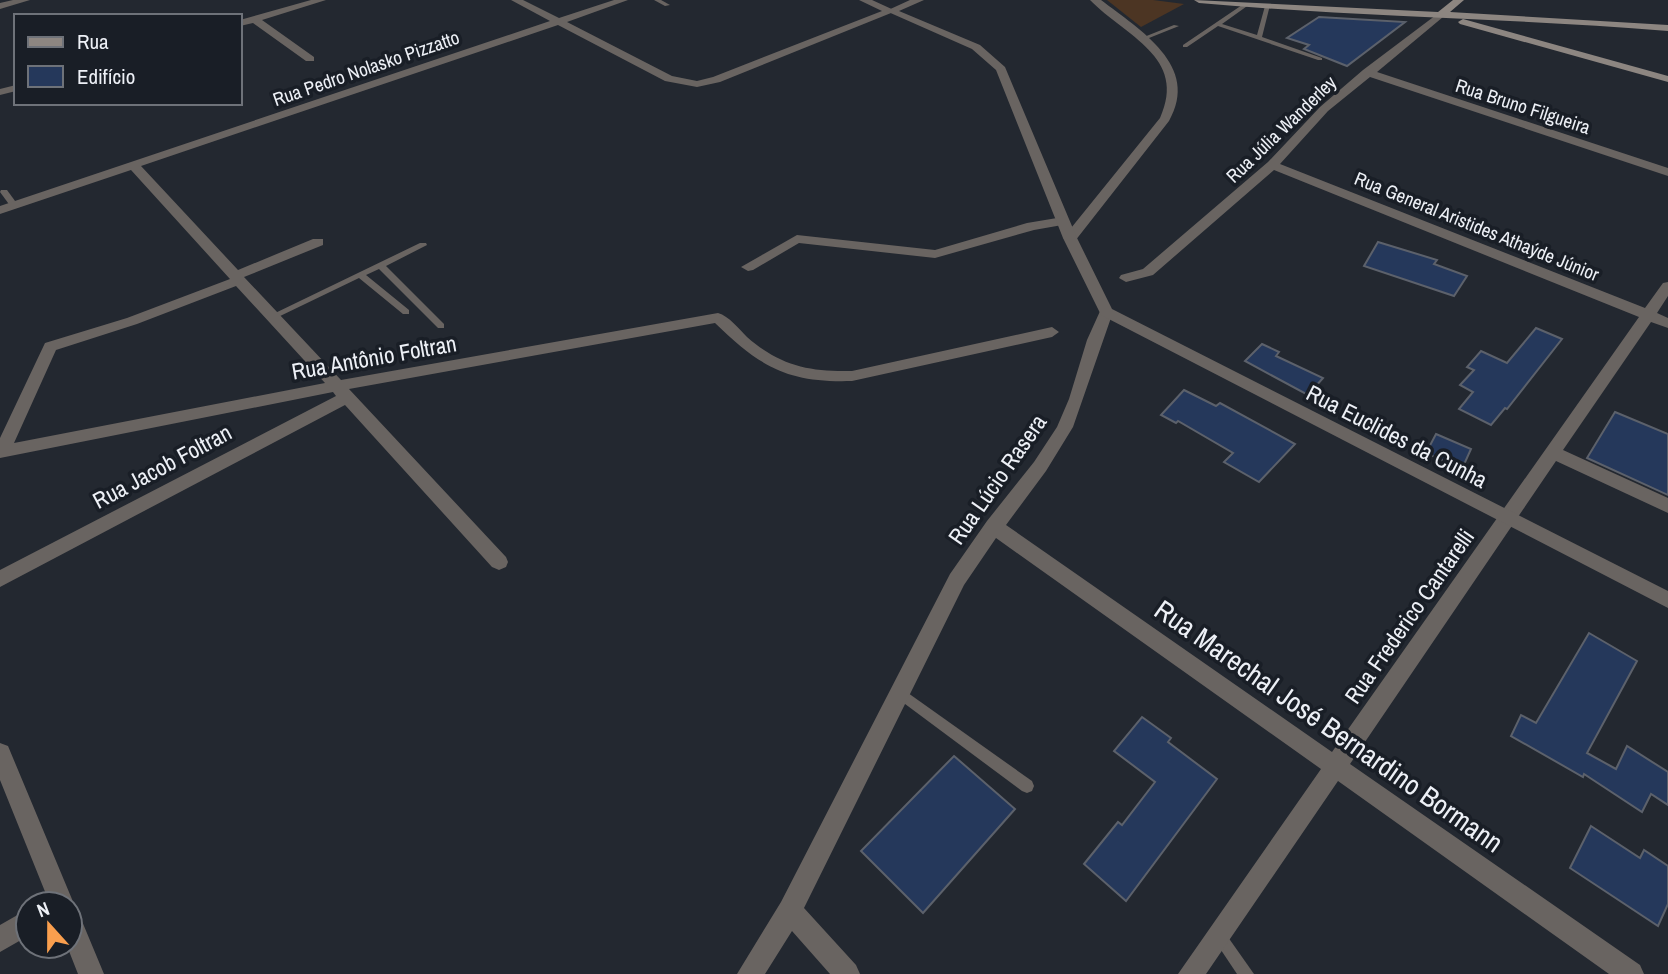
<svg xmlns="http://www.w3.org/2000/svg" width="1668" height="974" font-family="'Archivo Narrow',sans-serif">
  <rect width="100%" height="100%" fill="#232830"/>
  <polygon fill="#4c3523" points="1107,0 1153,0 1184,4 1141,27"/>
  <g fill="#25385b" stroke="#5c616b" stroke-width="2">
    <polygon points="1319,17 1405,22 1347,66 1304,49 1309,45 1287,38"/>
    <polygon points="1378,242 1437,260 1434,264 1467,276 1454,296 1364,266"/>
    <polygon points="1536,328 1562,339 1507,409 1505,408 1491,425 1459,409 1473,392 1460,385 1474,370 1467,367 1481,351 1507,363"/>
    <polygon points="1262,344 1279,352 1276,356 1323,378 1308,395 1245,361"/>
    <polygon points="1184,390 1216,406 1220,403 1295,444 1259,482 1224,462 1233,453 1178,421 1176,423 1161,415"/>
    <polygon points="1615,412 1668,434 1668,495 1587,458"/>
    <polygon points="1436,434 1471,449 1462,469 1426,453"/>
    <polygon points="1589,633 1637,661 1587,753 1616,769 1627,746 1668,772 1668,805 1651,794 1642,812 1584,774 1583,777 1511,736 1521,715 1536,723"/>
    <polygon points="1142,717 1171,738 1168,742 1217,779 1126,901 1084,864 1118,822 1122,825 1155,782 1114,751"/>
    <polygon points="954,756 1015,809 923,913 861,851"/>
    <polygon points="1591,826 1640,858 1644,850 1668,866 1668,904 1658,926 1570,868"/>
  </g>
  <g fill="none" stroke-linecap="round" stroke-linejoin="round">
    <g fill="#696461" fill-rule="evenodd">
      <polygon points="654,0 661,0 670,5 665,6"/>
      <polygon points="1245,3 1250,4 1222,24 1257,35 1265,6 1270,5 1262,37 1322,58 1322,60 1318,60 1218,26 1187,47 1183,47 1183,45"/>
      <polygon points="1174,25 1179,26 1144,40 1139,39"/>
      <polygon points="1,190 7,190 18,205 17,207 11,207 0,192"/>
      <polygon points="420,243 426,243 427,245 386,266 444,324 444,328 438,328 379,269 366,275 409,310 409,314 403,314 359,278 276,318 270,318 269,316"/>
      <polygon points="901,688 1032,781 1034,786 1032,791 1027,793 1022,791 897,698 895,694 897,690"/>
      <polygon points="1218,928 1223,930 1254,974 1237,974 1211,935 1213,930"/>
    </g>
    <g fill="#696461" fill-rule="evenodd">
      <polygon points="13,0 30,0 0,9 0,3"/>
      <polygon points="311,0 326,0 262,20 314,57 314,61 306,61 253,23 240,26 240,20"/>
      <path d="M511 0H523L559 18 614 0H628L567 22 672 76 697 81 713 77 882 11 859 0H872L896 11 720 82 697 87 665 81 558 25 141 166 238 270 313 239H323V245L244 277 341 380 718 313C729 316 739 329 747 337 780 366 810 372 852 371L1052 327 1059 332 1052 337 852 381C788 383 760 367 715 323L349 389 506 557 508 562 506 567 499 570 492 567 345 405 0 587V570L336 396 333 392 0 458V438L45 343 127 318 230 279 131 170 0 214V206L550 21ZM236 286 325 383 14 443 56 350 137 324Z"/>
      <path d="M1090 0H1101C1140 30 1201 66 1169 121L1075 241 1070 242 1063 238 1160 118C1188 57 1125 36 1090 0Z"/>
      <polygon points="1440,12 1445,15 1443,17 1377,72 1668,168 1668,176 1370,77 1328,111 1280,164 1645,308 1663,283 1668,282 1668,296 1657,313 1668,318 1668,328 1651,322 1563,450 1668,498 1668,513 1556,461 1350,764 1640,965 1644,974 1609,974 1338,781 1206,974 1178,974 1321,769 996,538 964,585 804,908 856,965 860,974 830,974 792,931 765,974 737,974 781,902 950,574 987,521 1034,462 1057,427 1069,399 1087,340 1101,309 1111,309 1113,312 1073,427 1046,471 1006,525 1332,752 1639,317 1274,170 1153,275 1126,282 1119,278 1121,275 1143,269 1268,162 1320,107 1363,70"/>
      <polygon points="16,85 16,91 0,95 0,89"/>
      <polygon points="1063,217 1068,218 1068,224 1034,230 935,258 799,243 753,270 748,271 741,267 797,235 935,250 1027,223"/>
      <polygon points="0,743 8,746 74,904 71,911 79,914 104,974 78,974 67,946 70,946 70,904 50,904 0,780"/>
      <polygon points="28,909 28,936 0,952 0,925"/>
    </g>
    <polygon fill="#696461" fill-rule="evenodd" points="910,0 924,0 899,11 980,45 1005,67 1077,238 1112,309 1668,591 1668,608 1101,315 1063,238 996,70 972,49 886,11"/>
    <g fill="#8d8681" fill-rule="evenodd">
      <path d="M1194 0 1438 12 1453 0H1464L1450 12 1668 25V31C1512 18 1355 17 1199 3Z"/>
      <polygon points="1463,19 1668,76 1668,82 1460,24 1458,22"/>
    </g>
  </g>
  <g text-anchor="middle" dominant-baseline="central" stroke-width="7" stroke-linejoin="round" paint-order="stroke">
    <g font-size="19" fill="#edf0f6" stroke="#191e26">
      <text transform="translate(366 68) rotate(-19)">Rua Pedro Nolasko Pizzatto</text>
      <text transform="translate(1523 106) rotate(18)">Rua Bruno Filgueira</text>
      <text transform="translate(1281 129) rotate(-44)">Rua Júlia Wanderley</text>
      <text transform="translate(1477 226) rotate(22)">Rua General Aristides Athaýde Júnior</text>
    </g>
    <g font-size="23" fill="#edf0f6" stroke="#191e26">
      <text transform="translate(374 357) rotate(-10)">Rua Antônio Foltran</text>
      <text transform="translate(1397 436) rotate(27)">Rua Euclides da Cunha</text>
      <text transform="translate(162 466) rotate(-28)">Rua Jacob Foltran</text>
      <text transform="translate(997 479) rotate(-55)">Rua Lúcio Rasera</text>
      <text transform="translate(1409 616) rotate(-55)">Rua Frederico Cantarelli</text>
    </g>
    <g font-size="28" fill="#edf0f6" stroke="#191e26">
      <text transform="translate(1329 726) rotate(35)">Rua Marechal José Bernardino Bormann</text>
    </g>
  </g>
  <rect x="14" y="14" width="228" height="91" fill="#191e26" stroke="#6e7279" stroke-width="2"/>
  <rect x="28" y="37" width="35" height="10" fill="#8d8681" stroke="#6e7279" stroke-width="2"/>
  <text x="77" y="49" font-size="21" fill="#edf0f6">Rua</text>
  <rect x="28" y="66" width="35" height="21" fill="#25385b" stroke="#6e7279" stroke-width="2"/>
  <text x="77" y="84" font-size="21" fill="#edf0f6">Edifício</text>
  <g transform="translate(49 925) rotate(339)"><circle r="33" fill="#191e26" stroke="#6e7279" stroke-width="2"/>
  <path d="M0-5L12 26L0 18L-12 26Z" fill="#fa9f4e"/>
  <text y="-10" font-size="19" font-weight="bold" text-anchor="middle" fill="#edf0f6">N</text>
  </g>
</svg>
